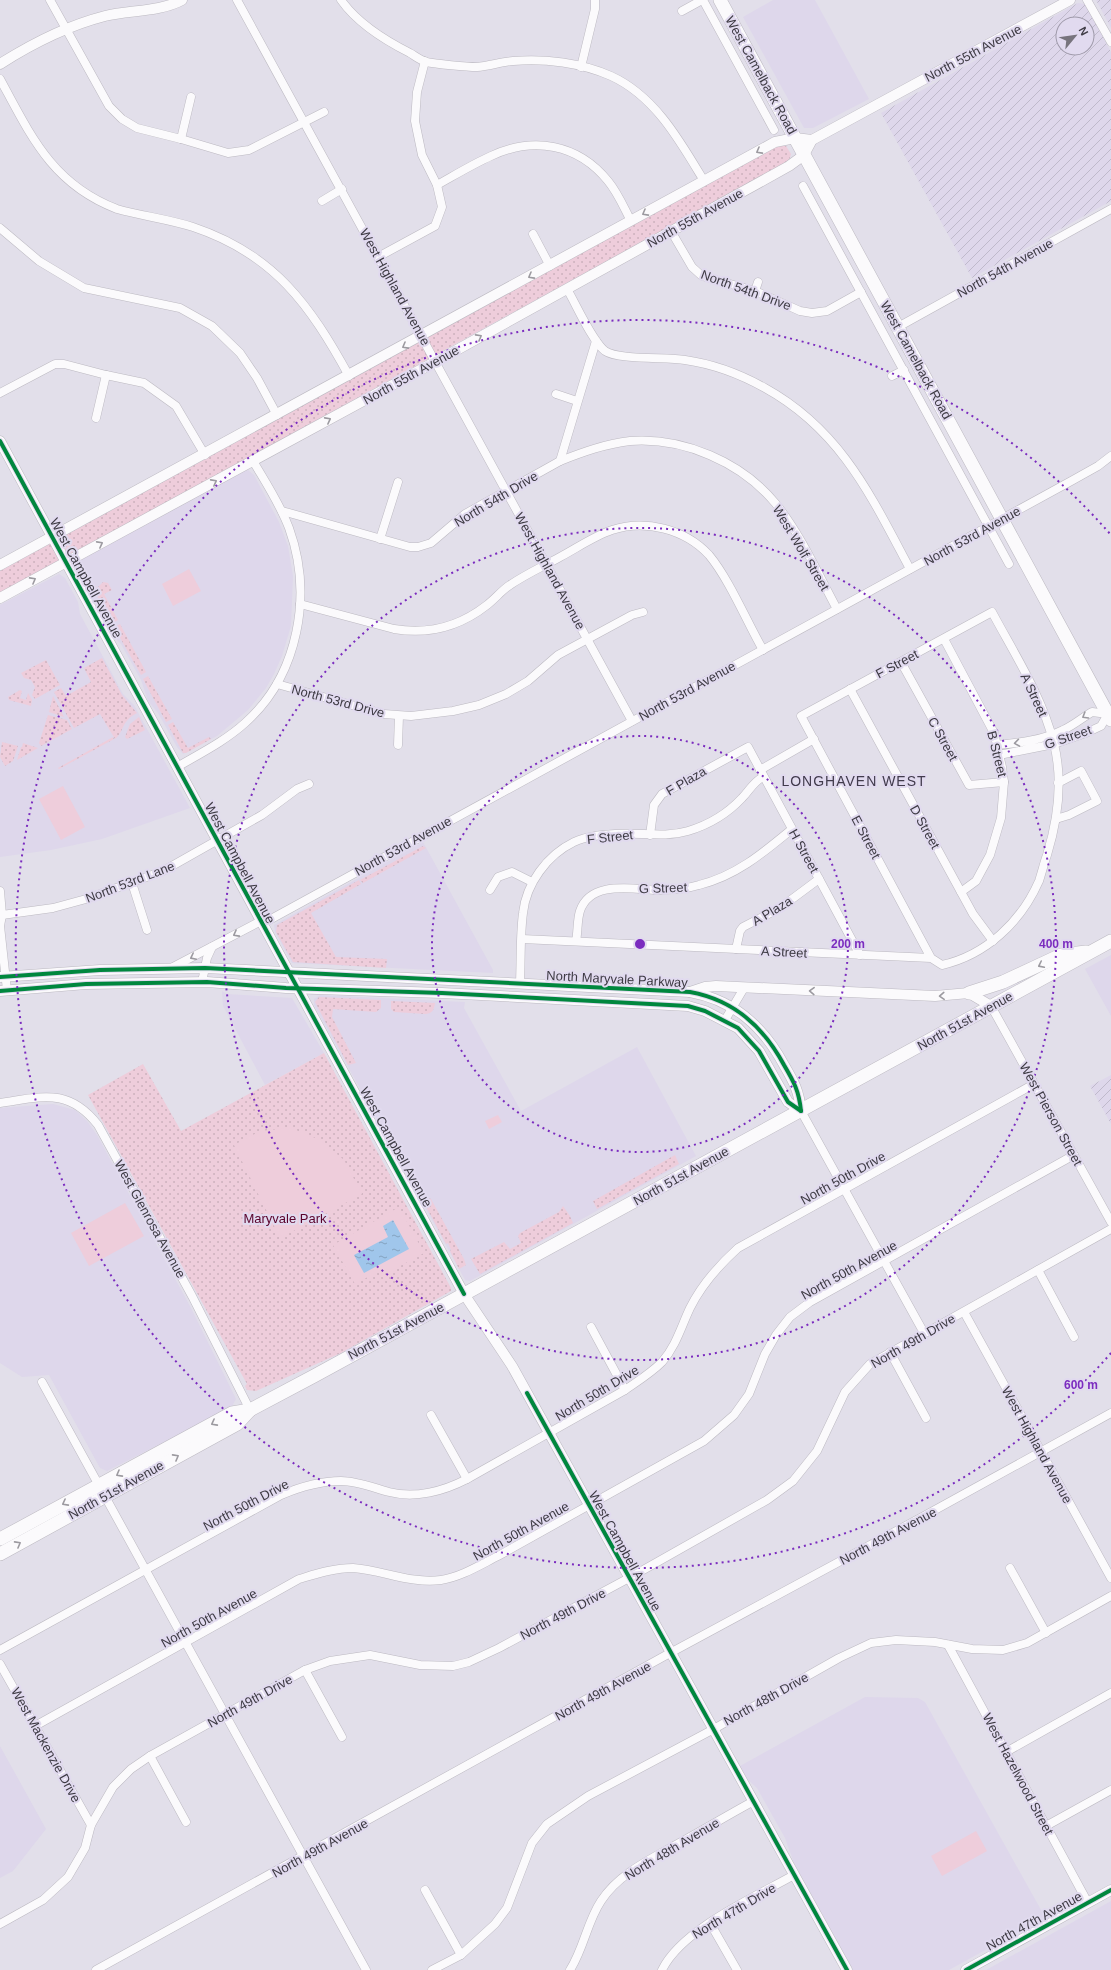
<svg xmlns="http://www.w3.org/2000/svg" width="1111" height="1970" font-family="Helvetica,sans-serif">
  <defs>
    <pattern id="industrial-furrows" width="10" height="10" patternUnits="userSpaceOnUse"><rect width="10" height="10" fill="#ded7eb"/><path d="M-1 1l2-2M0 10L10 0M9 11l2-2" fill="none" stroke="#bfb9cb"/></pattern>
    <pattern id="grass-dots" width="8" height="8" patternUnits="userSpaceOnUse"><rect width="8" height="8" fill="#eecddb"/><path d="M2 2h.1M6 6h.1" fill="none" stroke="#cdb1bd" stroke-width="1.8" stroke-linecap="round"/></pattern>
    <pattern id="water-ripples" width="26" height="14" patternUnits="userSpaceOnUse"><rect width="26" height="14" fill="#a0c6eb"/><path d="M2 4q2-2 4 0t4 0M15 11q2-2 4 0t4 0" fill="none" stroke="#84a2c0"/></pattern>
  </defs>
  <rect width="100%" height="100%" fill="#e2dfea"/>
  <g fill="#ded7eb">
    <polygon points="773,0 815,0 869,99 813,128 804,128 743,17"/>
    <polygon points="248,470 254,475 279,522 288,546 293,576 291,626 282,656 274,674 266,688 248,710 217,736 183,754 177,747 158,713 148,701 141,680 121,644 112,635 76,565 78,561 243,471"/>
    <polygon points="59,574 65,578 78,602 80,614 123,694 134,705 190,808 102,839 51,850 0,857 0,605"/>
    <polygon points="423,842 493,970 493,973 292,963 275,932 274,925"/>
    <polygon points="1111,955 1111,1016 1085,969"/>
    <polygon points="222,991 227,994 292,998 324,1053 265,1085 223,1006"/>
    <polygon points="320,995 465,1002 464,1008 521,1111 637,1047 696,1156 470,1281 465,1280 314,1005 314,999"/>
    <polygon points="53,1104 75,1110 87,1121 97,1135 191,1308 236,1399 231,1408 107,1471 100,1468 49,1375 22,1377 0,1363 0,1108"/>
    <polygon points="865,1697 918,1698 925,1702 1045,1917 949,1970 853,1970 794,1863 785,1838 757,1788 747,1779 740,1766"/>
    <polygon points="0,1746 46,1829 13,1871 0,1878"/>
    <polygon points="1111,1901 1111,1970 986,1970 1102,1906"/>
  </g>
  <g fill="url(#industrial-furrows)" fill-rule="evenodd">
    <polygon points="1096,0 1111,0 1111,28"/>
    <path d="M1078 3 1085 4 1111 52V201L972 278 881 113ZM1063 24H1087V48H1063Z"/>
    <polygon points="1111,1075 1111,1124 1090,1086"/>
  </g>
  <g fill="url(#grass-dots)">
    <polygon points="778,146 786,146 791,154 789,161 0,594 0,571"/>
    <polygon points="103,582 108,583 112,590 104,594 118,620 113,623 91,586 98,587"/>
    <polygon points="120,624 146,672 141,675 114,627"/>
    <path d="M102 658 122 695 137 713C120 722 125 731 115 739L100 714 74 728 54 692 61 688 66 696 91 682 84 668Z"/>
    <polygon points="46,660 60,685 35,699 32,695 35,687 31,680 24,678 21,673"/>
    <polygon points="148,676 172,719 166,722 143,679"/>
    <polygon points="20,690 22,691 20,698 26,700 28,693 32,700 31,706 9,700 8,697"/>
    <polygon points="53,696 64,717 49,712"/>
    <polygon points="48,715 67,720 72,729 41,746 39,743"/>
    <polygon points="139,717 145,730 127,739 125,737 130,724"/>
    <polygon points="173,722 188,748 209,737 211,739 186,753 183,753 168,725"/>
    <polygon points="113,737 114,739 59,769 58,768"/>
    <polygon points="2,742 18,746 13,761 5,766 0,757"/>
    <polygon points="23,743 38,748 17,760 21,747 22,747"/>
    <polygon points="423,846 426,848 363,883 360,880"/>
    <polygon points="359,880 361,884 311,913 336,957 387,959 386,968 293,962 276,932 277,925"/>
    <polygon points="319,997 381,1000 381,1008 376,1012 333,1009 332,1017 356,1063 348,1065 315,1002"/>
    <path d="M391 1001 435 1003C434 1009 433 1013 426 1014L394 1012 391 1009Z"/>
    <polygon points="324,1053 451,1288 451,1291 341,1353 256,1391 247,1390 245,1386 247,1384 88,1095 143,1064 181,1131"/>
    <polygon points="675,1155 679,1164 597,1209 593,1201"/>
    <polygon points="426,1197 431,1199 464,1259 466,1265 459,1269 450,1251 451,1250 448,1243 446,1244 422,1199"/>
    <polygon points="563,1206 570,1216 573,1223 480,1274 471,1259 504,1242 510,1249 521,1243 518,1236 520,1233 559,1212"/>
  </g>
  <g fill="#eecddb">
    <polygon points="189,569 201,591 173,606 162,584"/>
    <polygon points="63,786 85,827 61,840 39,799"/>
    <polygon points="498,1115 502,1122 489,1129 485,1121"/>
    <polygon points="291,1128 320,1140 344,1160 362,1194 284,1236 278,1234 234,1145 260,1131"/>
    <polygon points="125,1203 144,1236 89,1266 71,1233"/>
    <polygon points="399,1207 424,1253 389,1272 386,1267 355,1284 333,1245"/>
    <polygon points="976,1831 987,1851 942,1876 931,1856"/>
  </g>
  <polygon fill="url(#water-ripples)" points="393,1220 409,1249 364,1273 354,1255 388,1237 383,1226"/>
  <g fill="none" stroke-linecap="round" stroke-linejoin="round">
    <g stroke="#bcb9c1" stroke-width="9">
      <g id="minor">
        <polyline points="50,0 109,106 122,119 137,128 181,139 228,153 249,150 324,112"/>
        <polyline points="237,0 632,721"/>
        <path d="M341 0C358 24 384 40 410 53 415 56 420 60 426 62 436 64 466 67 477 67 489 66 501 62 513 61 544 58 582 63 611 76 655 96 680 141 704 181"/>
        <polyline points="703,0 774,130"/>
        <polyline points="1087,0 1111,42"/>
        <polyline points="682,11 702,0"/>
        <polyline points="581,67 595,9 595,0"/>
        <path d="M0 79C31 136 52 184 117 209 142 216 168 219 193 227 274 254 310 305 349 376"/>
        <polyline points="181,139 191,97"/>
        <path d="M437 185C455 175 473 164 491 156 534 136 578 144 608 181 618 193 624 208 631 221"/>
        <polyline points="803,186 1009,564"/>
        <polyline points="322,201 342,189"/>
        <polyline points="0,228 39,261 84,288 180,308 212,326 240,353 257,378 277,415"/>
        <polyline points="671,231 692,267 702,276 755,291 800,311 812,313 827,311 861,292"/>
        <polyline points="533,234 550,266"/>
        <polyline points="378,257 435,226 442,207 437,185 422,155 415,121 417,92 425,61"/>
        <path d="M567 289C576 304 592 341 605 351 618 360 666 357 685 360 713 364 740 374 765 388 841 430 871 496 910 569"/>
        <polyline points="755,291 758,282"/>
        <polyline points="898,327 1111,209"/>
        <polyline points="892,376 904,370"/>
        <polyline points="0,393 55,364 64,364 106,375 144,383 176,406 205,455"/>
        <polyline points="556,394 577,401"/>
        <polyline points="96,418 106,375"/>
        <path d="M560 461C583 452 605 444 630 441 683 437 742 462 776 504 801 535 818 574 837 609"/>
        <polyline points="282,511 410,547 418,547 431,543 465,514 560,461 596,341"/>
        <polyline points="380,539 398,482"/>
        <path d="M300 604 394 629C429 635 459 627 487 605 495 599 502 590 510 585 526 574 544 566 560 557 577 548 594 536 612 530 645 519 685 529 709 555 729 579 747 622 763 650"/>
        <polyline points="944,639 994,733 1002,767 1004,782 1001,818 990,855 976,881 961,892"/>
        <polyline points="901,662 969,785 1004,782"/>
        <polyline points="277,684 384,714 411,716 453,711 479,705 506,694 528,681 558,655 632,615 643,612"/>
        <polyline points="850,689 973,914 993,941"/>
        <polyline points="398,745 399,716"/>
        <path d="M997 745C1019 743 1043 740 1063 730 1074 725 1083 717 1092 712L1108 714 1101 726 1086 733 1054 744 999 755"/>
        <path d="M177 767C201 753 225 741 245 723 299 675 313 594 289 528 280 504 266 483 253 461"/>
        <polyline points="760,770 814,739"/>
        <polyline points="1056,819 1069,815 1097,801 1081,771 1058,783"/>
        <polyline points="650,835 654,805 662,794 748,747 860,955"/>
        <polyline points="132,883 147,930"/>
        <polyline points="490,890 498,877 512,872 532,882"/>
        <polyline points="0,891 2,915 0,926 7,990"/>
        <polyline points="2,915 53,908 86,899 163,871 262,815 297,789 309,784"/>
        <polyline points="262,924 1073,480 1098,466 1111,456"/>
        <path d="M522 939 931 958 942 965C986 955 1021 922 1039 881 1042 872 1044 863 1047 855 1058 819 1063 780 1054 744 1042 696 1015 655 992 612L801 716 931 958"/>
        <path d="M576 941C578 932 577 920 580 911 591 879 635 890 660 890 673 890 686 889 699 885 736 876 763 853 792 829"/>
        <polyline points="736,949 740,931 743,927 780,908 819,879"/>
        <polyline points="173,967 261,921"/>
        <polyline points="202,982 207,958 212,947"/>
        <path d="M520 983C521 960 520 936 523 913 526 884 547 855 574 842 587 836 601 835 615 834 640 832 664 838 688 831 708 825 728 813 742 798 750 790 753 782 763 777"/>
        <polyline points="991,1006 1111,1222"/>
        <polyline points="725,1020 744,988"/>
        <path d="M0 1103C42 1097 68 1087 98 1125L192 1296 250 1410"/>
        <polyline points="801,1111 924,1333"/>
        <polyline points="1038,1270 1074,1337"/>
        <polyline points="964,1312 1111,1578"/>
        <polyline points="591,1327 625,1390"/>
        <polyline points="890,1352 926,1418"/>
        <polyline points="42,1382 366,1970"/>
        <polyline points="431,1415 467,1479"/>
        <polyline points="1010,1568 1046,1633"/>
        <polyline points="948,1645 1088,1903"/>
        <path d="M0 1650 281 1495C300 1487 320 1481 341 1481 357 1481 374 1488 389 1492 415 1499 444 1491 467 1479L625 1390C638 1381 651 1373 662 1362 676 1346 681 1327 690 1308 702 1284 718 1266 738 1248L1034 1084"/>
        <polyline points="0,1664 91,1825"/>
        <polyline points="305,1670 342,1737"/>
        <path d="M35 1726 299 1579C316 1574 334 1568 353 1568 383 1570 410 1584 441 1580 461 1577 480 1565 498 1556L704 1441 734 1415 749 1394 765 1354 776 1335 790 1317 810 1302 1074 1155"/>
        <polyline points="1006,1752 1111,1693"/>
        <polyline points="150,1756 186,1822"/>
        <polyline points="1046,1826 1111,1790"/>
        <polyline points="425,1890 461,1955"/>
        <polyline points="710,1923 737,1970"/>
        <polyline points="0,1924 43,1900 68,1877 85,1848 91,1825 113,1787 131,1769 150,1756 305,1670 330,1661 370,1655 420,1665 453,1666 469,1662 499,1648 629,1578 767,1500 793,1481 817,1451 845,1392 870,1364 1111,1229"/>
        <polyline points="96,1970 670,1653 924,1516 1111,1413"/>
        <polyline points="432,1970 461,1955 495,1924 507,1908 532,1843 547,1824 588,1796 712,1730 839,1658 871,1643 896,1640 935,1642 972,1649 1003,1650 1027,1643 1111,1596"/>
        <path d="M570 1970C584 1948 587 1922 601 1901 619 1873 653 1858 681 1842 705 1829 728 1815 752 1802"/>
        <path d="M662 1970C682 1929 755 1897 794 1875"/>
      </g>
    </g>
    <g stroke="#bcb9c1" stroke-width="11">
      <g id="tertiary">
        <path d="M0 64C33 43 66 26 105 16 129 10 160 12 182 0"/>
        <polyline points="0,441 464,1294 512,1366 847,1970"/>
        <polyline points="0,565 775,142 795,138 812,140"/>
        <polyline points="0,598 444,357 789,166 804,155 812,140 1070,0"/>
        <path d="M0 977 100 970 205 968 690 992C734 1000 763 1026 784 1065 794 1082 799 1091 801 1111"/>
        <polyline points="0,991 86,984 207,982 286,988 442,993 688,1006 705,1011 738,1028 759,1051 788,1102 801,1111"/>
        <polyline points="690,992 705,987 716,986 935,996 969,993 991,1006"/>
        <polyline points="966,1970 1111,1890"/>
      </g>
    </g>
    <g stroke="#bcb9c1" stroke-width="14">
      <g id="primary">
        <polyline points="720,0 1111,720"/>
        <polyline points="969,993 1003,982 1061,955 1086,952"/>
        <polyline points="0,1539 232,1413 250,1410 314,1376 1111,941"/>
        <polyline points="0,1554 237,1424 250,1410"/>
      </g>
    </g>
    <use href="#minor" stroke="#fbfafc" stroke-width="8"/>
    <use href="#tertiary" stroke="#fbfafc" stroke-width="10"/>
    <use href="#primary" stroke="#fbfafc" stroke-width="13"/>
    <g stroke="#e1daef" stroke-width="6">
      <g id="cycleway">
        <polyline points="0,441 464,1294"/>
        <path d="M0 977 100 970 205 968 690 992C734 1000 763 1026 784 1065 794 1082 799 1091 801 1111"/>
        <polyline points="0,991 86,984 207,982 286,988 442,993 688,1006 705,1011 738,1028 759,1051 788,1102 801,1111"/>
        <polyline points="527,1393 847,1970"/>
        <polyline points="966,1970 1111,1890"/>
      </g>
    </g>
    <use href="#cycleway" stroke="#00873e" stroke-width="4"/>
  </g>
  <defs><path id="oneway-chevron" d="M-2-3.5L2.5 0L-2 3.5" fill="none" stroke-width="1.6" stroke-linecap="round" stroke-linejoin="round"/></defs>
  <g stroke="#9c9aa0">
    <use href="#oneway-chevron" transform="translate(759 151) rotate(151)"/>
    <use href="#oneway-chevron" transform="translate(645 213) rotate(151)"/>
    <use href="#oneway-chevron" transform="translate(531 276) rotate(151)"/>
    <use href="#oneway-chevron" transform="translate(479 337) rotate(-29)"/>
    <use href="#oneway-chevron" transform="translate(405 346) rotate(151)"/>
    <use href="#oneway-chevron" transform="translate(328 420) rotate(-28)"/>
    <use href="#oneway-chevron" transform="translate(214 482) rotate(-28)"/>
    <use href="#oneway-chevron" transform="translate(100 544) rotate(-28)"/>
    <use href="#oneway-chevron" transform="translate(33 580) rotate(-29)"/>
    <use href="#oneway-chevron" transform="translate(1085 716) rotate(149)"/>
    <use href="#oneway-chevron" transform="translate(1017 743) rotate(171)"/>
    <use href="#oneway-chevron" transform="translate(236 934) rotate(152)"/>
    <use href="#oneway-chevron" transform="translate(193 957) rotate(153)"/>
    <use href="#oneway-chevron" transform="translate(1041 965) rotate(154)"/>
    <use href="#oneway-chevron" transform="translate(812 991) rotate(-178)"/>
    <use href="#oneway-chevron" transform="translate(942 996) rotate(177)"/>
    <use href="#oneway-chevron" transform="translate(214 1423) rotate(152)"/>
    <use href="#oneway-chevron" transform="translate(176 1457) rotate(-29)"/>
    <use href="#oneway-chevron" transform="translate(119 1474) rotate(151)"/>
    <use href="#oneway-chevron" transform="translate(65 1503) rotate(152)"/>
    <use href="#oneway-chevron" transform="translate(18 1544) rotate(-29)"/>
  </g>
  <g fill="none" stroke="#7b2cbf" stroke-width="2" stroke-dasharray="2 4">
    <circle cx="640" cy="944" r="208"/>
    <circle cx="640" cy="944" r="416"/>
    <path d="M1111 1353A624 624 0 1 1 1111 535"/>
  </g>
  <g text-anchor="middle" dominant-baseline="central" stroke-width="4" stroke-linejoin="round" paint-order="stroke">
    <g font-size="13" fill="#3d3a43" stroke="#e1daef">
      <text transform="translate(973 53) rotate(-28)">North 55th Avenue</text>
      <text transform="translate(761 75) rotate(61)">West Camelback Road</text>
      <text transform="translate(695 218) rotate(-29)">North 55th Avenue</text>
      <text transform="translate(1005 268) rotate(-29)">North 54th Avenue</text>
      <text transform="translate(395 287) rotate(61)">West Highland Avenue</text>
      <text transform="translate(746 290) rotate(20)">North 54th Drive</text>
      <text transform="translate(916 360) rotate(61)">West Camelback Road</text>
      <text transform="translate(411 375) rotate(-29)">North 55th Avenue</text>
      <text transform="translate(496 499) rotate(-31)">North 54th Drive</text>
      <text transform="translate(972 536) rotate(-29)">North 53rd Avenue</text>
      <text transform="translate(801 548) rotate(59)">West Wolf Street</text>
      <text transform="translate(550 571) rotate(61)">West Highland Avenue</text>
      <text transform="translate(86 578) rotate(61)">West Campbell Avenue</text>
      <text transform="translate(897 664) rotate(-28)">F Street</text>
      <text transform="translate(687 691) rotate(-29)">North 53rd Avenue</text>
      <text transform="translate(1034 695) rotate(65)">A Street</text>
      <text transform="translate(338 701) rotate(15)">North 53rd Drive</text>
      <text transform="translate(1068 737) rotate(-19)">G Street</text>
      <text transform="translate(943 739) rotate(61)">C Street</text>
      <text transform="translate(997 754) rotate(76)">B Street</text>
      <text transform="translate(686 781) rotate(-30)">F Plaza</text>
      <text transform="translate(925 827) rotate(61)">D Street</text>
      <text transform="translate(610 837) rotate(-6)">F Street</text>
      <text transform="translate(866 837) rotate(62)">E Street</text>
      <text transform="translate(403 846) rotate(-29)">North 53rd Avenue</text>
      <text transform="translate(804 851) rotate(61)">H Street</text>
      <text transform="translate(240 863) rotate(62)">West Campbell Avenue</text>
      <text transform="translate(130 882) rotate(-21)">North 53rd Lane</text>
      <text transform="translate(663 888) rotate(-2)">G Street</text>
      <text transform="translate(772 911) rotate(-31)">A Plaza</text>
      <text transform="translate(784 952) rotate(3)">A Street</text>
      <text transform="translate(617 979) rotate(3)">North Maryvale Parkway</text>
      <text transform="translate(965 1021) rotate(-29)">North 51st Avenue</text>
      <text transform="translate(1051 1114) rotate(61)">West Pierson Street</text>
      <text transform="translate(396 1147) rotate(61)">West Campbell Avenue</text>
      <text transform="translate(681 1176) rotate(-29)">North 51st Avenue</text>
      <text transform="translate(843 1178) rotate(-29)">North 50th Drive</text>
      <text transform="translate(150 1219) rotate(61)">West Glenrosa Avenue</text>
      <text transform="translate(849 1270) rotate(-29)">North 50th Avenue</text>
      <text transform="translate(396 1331) rotate(-28)">North 51st Avenue</text>
      <text transform="translate(913 1341) rotate(-30)">North 49th Drive</text>
      <text transform="translate(597 1393) rotate(-31)">North 50th Drive</text>
      <text transform="translate(1037 1445) rotate(61)">West Highland Avenue</text>
      <text transform="translate(116 1490) rotate(-29)">North 51st Avenue</text>
      <text transform="translate(246 1505) rotate(-28)">North 50th Drive</text>
      <text transform="translate(521 1531) rotate(-29)">North 50th Avenue</text>
      <text transform="translate(888 1536) rotate(-28)">North 49th Avenue</text>
      <text transform="translate(625 1551) rotate(61)">West Campbell Avenue</text>
      <text transform="translate(563 1614) rotate(-28)">North 49th Drive</text>
      <text transform="translate(209 1618) rotate(-29)">North 50th Avenue</text>
      <text transform="translate(603 1691) rotate(-29)">North 49th Avenue</text>
      <text transform="translate(766 1699) rotate(-29)">North 48th Drive</text>
      <text transform="translate(250 1701) rotate(-29)">North 49th Drive</text>
      <text transform="translate(46 1745) rotate(61)">West Mackenzie Drive</text>
      <text transform="translate(1018 1774) rotate(62)">West Hazelwood Street</text>
      <text transform="translate(320 1848) rotate(-29)">North 49th Avenue</text>
      <text transform="translate(672 1849) rotate(-31)">North 48th Avenue</text>
      <text transform="translate(734 1911) rotate(-31)">North 47th Drive</text>
      <text transform="translate(1034 1921) rotate(-29)">North 47th Avenue</text>
    </g>
    <g font-size="13" fill="#5a032c" stroke="#e1daef">
      <text x="285" y="1218">Maryvale Park</text>
    </g>
    <g font-size="14" letter-spacing="1" fill="#413b4c" stroke="#e1daef">
      <text x="854" y="781">LONGHAVEN WEST</text>
    </g>
  </g>
  <circle cx="640" cy="944" r="6" fill="#7b2cbf" stroke="#e1daef" stroke-width="2"/>
  <g font-size="12" text-anchor="middle" font-weight="bold" fill="#7b2cbf" stroke="#e1daef" stroke-width="4" stroke-linejoin="round" paint-order="stroke">
    <text x="848" y="948">200 m</text>
    <text x="1056" y="948">400 m</text>
    <text x="1081" y="1389">600 m</text>
  </g>
  <g transform="translate(1075 36) rotate(61)"><circle r="19" fill="#e1daef" stroke="#9f9aaa"/>
  <path d="M0-3L7 15L0 10L-7 15Z" fill="#77747d"/>
  <text y="-6" font-size="11" font-weight="bold" text-anchor="middle" fill="#3d3a43">N</text>
  </g>
</svg>
